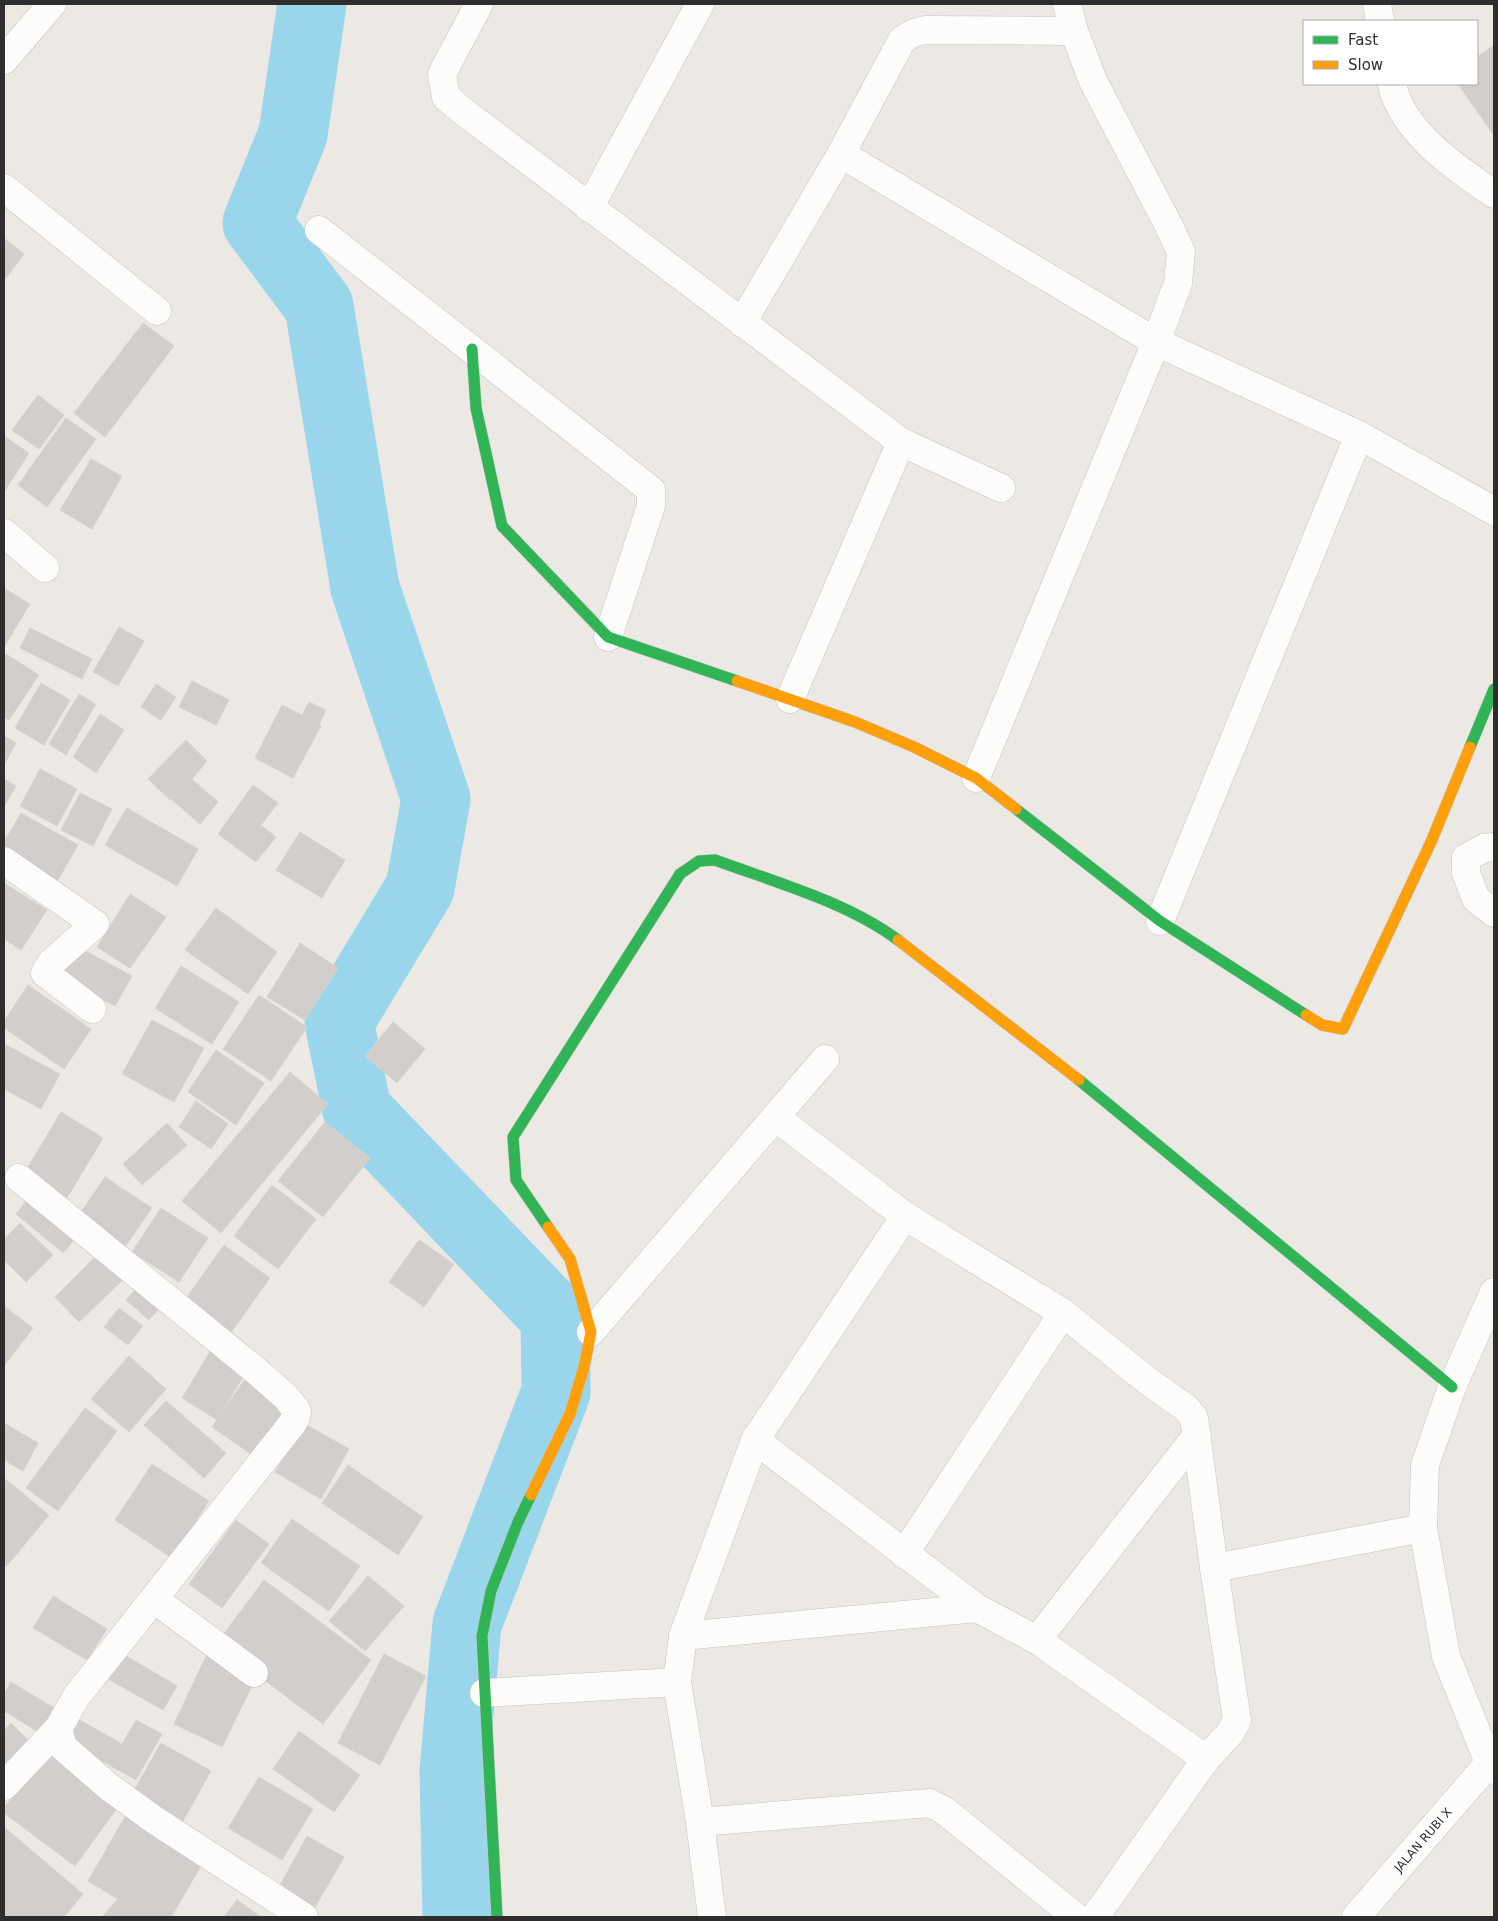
<svg xmlns="http://www.w3.org/2000/svg" width="1498" height="1921" font-family="'DejaVu Sans',sans-serif">
  <rect width="100%" height="100%" fill="#ece8e4"/>
  <g fill="none" stroke-linecap="round" stroke-linejoin="round">
    <polyline stroke="#99d6ec" stroke-width="69" points="312,4 293,134 257,223 319,306 365,588 436,799 420,888 339,1022 357,1110 555,1317 556,1392 467,1624 454,1771 457,1917"/>
  </g>
  <g fill="#d1cecb" stroke="#d7d4d0">
    <polygon points="1494,45 1494,133 1493,134 1458,84 1477,84 1477,57"/>
    <polygon points="4,238 24,254 4,281"/>
    <polygon points="143,323 174,346 105,437 74,413"/>
    <polygon points="38,395 64,415 39,449 12,430"/>
    <polygon points="66,418 96,439 47,507 18,485"/>
    <polygon points="4,436 29,453 4,492"/>
    <polygon points="91,459 122,476 92,529 60,510"/>
    <polygon points="4,588 30,604 4,647"/>
    <polygon points="119,627 144,641 118,686 93,672"/>
    <polygon points="30,628 92,659 82,679 20,648"/>
    <polygon points="6,654 39,675 9,720 4,717 4,657"/>
    <polygon points="192,681 229,700 216,725 179,707"/>
    <polygon points="41,683 70,700 44,745 15,728"/>
    <polygon points="156,684 176,697 161,720 141,707"/>
    <polygon points="79,694 96,704 66,755 49,744"/>
    <polygon points="309,702 326,710 319,725 321,726 293,778 255,758 282,705 302,715"/>
    <polygon points="100,714 124,730 96,773 73,757"/>
    <polygon points="4,736 16,743 4,765"/>
    <polygon points="186,740 207,761 192,779 218,802 200,824 171,799 170,800 148,779"/>
    <polygon points="40,769 77,789 57,826 20,806"/>
    <polygon points="4,779 16,786 4,807"/>
    <polygon points="253,785 278,803 261,825 276,837 256,862 218,834"/>
    <polygon points="80,793 112,809 93,846 61,830"/>
    <polygon points="127,808 198,849 177,886 105,845"/>
    <polygon points="21,813 78,845 55,885 4,856 4,842"/>
    <polygon points="300,832 345,860 322,898 276,870"/>
    <polygon points="4,883 47,910 21,950 4,939"/>
    <polygon points="130,894 166,917 130,968 97,947"/>
    <polygon points="216,908 277,952 248,994 185,950"/>
    <polygon points="300,943 338,968 305,1020 267,997"/>
    <polygon points="76,946 132,976 115,1006 60,976"/>
    <polygon points="181,966 239,1002 212,1044 155,1008"/>
    <polygon points="28,985 91,1029 64,1069 4,1028 4,1021"/>
    <polygon points="259,995 307,1027 271,1081 223,1049"/>
    <polygon points="152,1020 204,1048 174,1102 122,1074"/>
    <polygon points="393,1022 425,1049 397,1083 365,1056"/>
    <polygon points="4,1044 60,1074 41,1109 4,1089"/>
    <polygon points="216,1050 264,1083 236,1125 188,1092"/>
    <polygon points="290,1072 328,1104 221,1233 182,1201"/>
    <polygon points="196,1101 228,1124 211,1149 179,1127"/>
    <polygon points="61,1112 103,1138 67,1198 25,1172"/>
    <polygon points="325,1122 370,1158 323,1217 278,1181"/>
    <polygon points="167,1123 187,1145 142,1185 123,1164"/>
    <polygon points="105,1177 152,1208 123,1250 77,1218"/>
    <polygon points="272,1185 316,1219 278,1269 234,1236"/>
    <polygon points="31,1195 79,1234 63,1253 16,1214"/>
    <polygon points="161,1208 208,1238 179,1282 132,1252"/>
    <polygon points="20,1223 53,1255 26,1282 4,1260 4,1239"/>
    <polygon points="419,1240 454,1264 424,1307 389,1282"/>
    <polygon points="224,1245 270,1278 230,1334 184,1301"/>
    <polygon points="102,1250 127,1276 79,1322 55,1297"/>
    <polygon points="141,1283 164,1303 149,1320 126,1300"/>
    <polygon points="4,1306 33,1328 4,1366"/>
    <polygon points="119,1308 143,1326 128,1345 104,1327"/>
    <polygon points="211,1350 246,1372 217,1420 182,1398"/>
    <polygon points="129,1356 166,1389 129,1432 91,1399"/>
    <polygon points="245,1379 291,1411 258,1459 212,1427"/>
    <polygon points="166,1401 226,1453 204,1478 144,1425"/>
    <polygon points="85,1408 117,1431 58,1511 26,1488"/>
    <polygon points="4,1423 38,1443 23,1471 4,1460"/>
    <polygon points="303,1423 349,1449 321,1499 275,1472"/>
    <polygon points="152,1464 209,1501 172,1558 115,1520"/>
    <polygon points="348,1465 423,1517 398,1555 322,1503"/>
    <polygon points="4,1478 49,1515 6,1567 4,1565"/>
    <polygon points="292,1519 360,1566 329,1611 261,1563"/>
    <polygon points="236,1520 269,1544 222,1608 189,1584"/>
    <polygon points="368,1576 404,1606 365,1651 329,1621"/>
    <polygon points="264,1580 371,1660 323,1724 216,1644"/>
    <polygon points="53,1596 107,1629 87,1660 33,1628"/>
    <polygon points="118,1651 177,1686 163,1710 103,1676"/>
    <polygon points="207,1654 256,1678 222,1747 174,1724"/>
    <polygon points="384,1654 426,1676 380,1765 338,1743"/>
    <polygon points="11,1682 56,1709 42,1734 4,1711 4,1694"/>
    <polygon points="78,1719 122,1744 136,1720 162,1734 136,1780 66,1741"/>
    <polygon points="11,1723 29,1741 4,1766 4,1730"/>
    <polygon points="299,1731 360,1775 334,1812 273,1769"/>
    <polygon points="161,1743 211,1771 183,1821 133,1792"/>
    <polygon points="47,1750 120,1804 75,1866 4,1813 4,1808"/>
    <polygon points="259,1777 313,1809 282,1860 228,1828"/>
    <polygon points="126,1815 204,1861 171,1917 102,1917 118,1899 88,1881"/>
    <polygon points="4,1827 83,1894 64,1917 4,1917"/>
    <polygon points="307,1836 344,1857 315,1907 279,1887"/>
    <polygon points="237,1900 261,1917 224,1917"/>
  </g>
  <g fill="none" stroke-linecap="round" stroke-linejoin="round">
    <g stroke="#c5c4c5" stroke-width="29">
      <g id="street">
        <polyline points="479,4 442,74 446,97 460,109 901,442 790,699"/>
        <polyline points="1377,4 1380,21"/>
        <polyline points="4,60 52,4"/>
        <path d="M1392 84C1402 132 1456 168 1494 194"/>
        <polyline points="841,154 1156,342 1359,435 1494,511"/>
        <polyline points="4,188 157,311"/>
        <polyline points="589,208 700,4"/>
        <polyline points="319,230 651,490 651,506 608,637"/>
        <polyline points="742,323 841,154 902,40 913,33 925,30 1074,31"/>
        <polyline points="901,442 1001,488"/>
        <polyline points="4,533 45,568"/>
        <polyline points="976,778 1156,342 1178,283 1181,252 1168,224 1093,81 1074,31 1067,4"/>
        <polyline points="1466,858 1466,873 1476,899 1494,913"/>
        <polyline points="1466,858 1484,848 1494,847"/>
        <polyline points="4,861 95,924 51,963 45,973 92,1009"/>
        <polyline points="1160,921 1359,435"/>
        <polyline points="775,1117 905,1216 1063,1313 1149,1382 1186,1408 1194,1418 1214,1568 1237,1720 1230,1733 1206,1759 1095,1917"/>
        <polyline points="19,1178 260,1374 286,1397 297,1411 296,1417 292,1424 76,1697 58,1729 63,1747 109,1787 153,1819 304,1917"/>
        <polyline points="1494,1292 1452,1387 1425,1465 1423,1528 1446,1656 1489,1763 1494,1770"/>
        <polyline points="591,1332 825,1059"/>
        <polyline points="755,1440 977,1608 1037,1640 1206,1759"/>
        <polyline points="904,1554 1063,1313"/>
        <polyline points="1214,1568 1423,1528"/>
        <polyline points="154,1599 254,1673"/>
        <polyline points="683,1636 977,1608"/>
        <polyline points="1037,1640 1197,1435"/>
        <polyline points="484,1693 677,1682"/>
        <polyline points="4,1786 58,1729"/>
        <polyline points="700,1822 930,1803 945,1811 1076,1917"/>
        <polyline points="712,1917 700,1822 677,1682 683,1636 755,1440 905,1216"/>
        <polyline points="1356,1917 1489,1763"/>
      </g>
    </g>
    <g stroke="#c5c4c5" stroke-width="12">
      <g id="fast">
        <polyline points="472,349 476,408 502,526 608,637 737,681"/>
        <polyline points="1470,747 1494,689"/>
        <polyline points="1016,809 1160,921 1306,1015"/>
        <polyline points="1079,1080 1452,1387"/>
        <path d="M548 1227 516 1180 513 1137 680 874 699 861 715 860C775 882 847 902 898 940"/>
        <polyline points="497,1917 482,1636 491,1591 518,1522 531,1495"/>
      </g>
    </g>
    <g stroke="#c5c4c5" stroke-width="12">
      <g id="slow">
        <polyline points="737,681 855,722 914,747 976,778 1016,809"/>
        <polyline points="898,940 1079,1080"/>
        <polyline points="1306,1015 1322,1025 1343,1029 1431,842 1470,747"/>
        <polyline points="531,1495 570,1414 584,1367 591,1332 570,1259 548,1227"/>
      </g>
    </g>
    <use href="#street" stroke="#fcfcfb" stroke-width="28"/>
    <use href="#fast" stroke="#30b455" stroke-width="11"/>
    <use href="#slow" stroke="#ff9f0a" stroke-width="11"/>
  </g>
  <g text-anchor="middle" dominant-baseline="central" stroke-width="4" stroke-linejoin="round" paint-order="stroke">
    <g font-size="12" fill="#2e2e2e" stroke="#fff">
      <text transform="translate(1423 1840) rotate(-49)">JALAN RUBI X</text>
    </g>
  </g>
  <rect width="1498" height="1921" fill="none" stroke="#2e2e2e" stroke-width="10"/>
  <rect x="1303" y="20" width="175" height="65" fill="#ffffff" stroke="#ababab"/>
  <rect x="1313" y="36" width="25" height="8" fill="#30b455" stroke="#ababab"/>
  <text x="1348" y="45" font-size="15" fill="#2e2e2e">Fast</text>
  <rect x="1313" y="61" width="25" height="8" fill="#ff9f0a" stroke="#ababab"/>
  <text x="1348" y="70" font-size="15" fill="#2e2e2e">Slow</text>
</svg>
